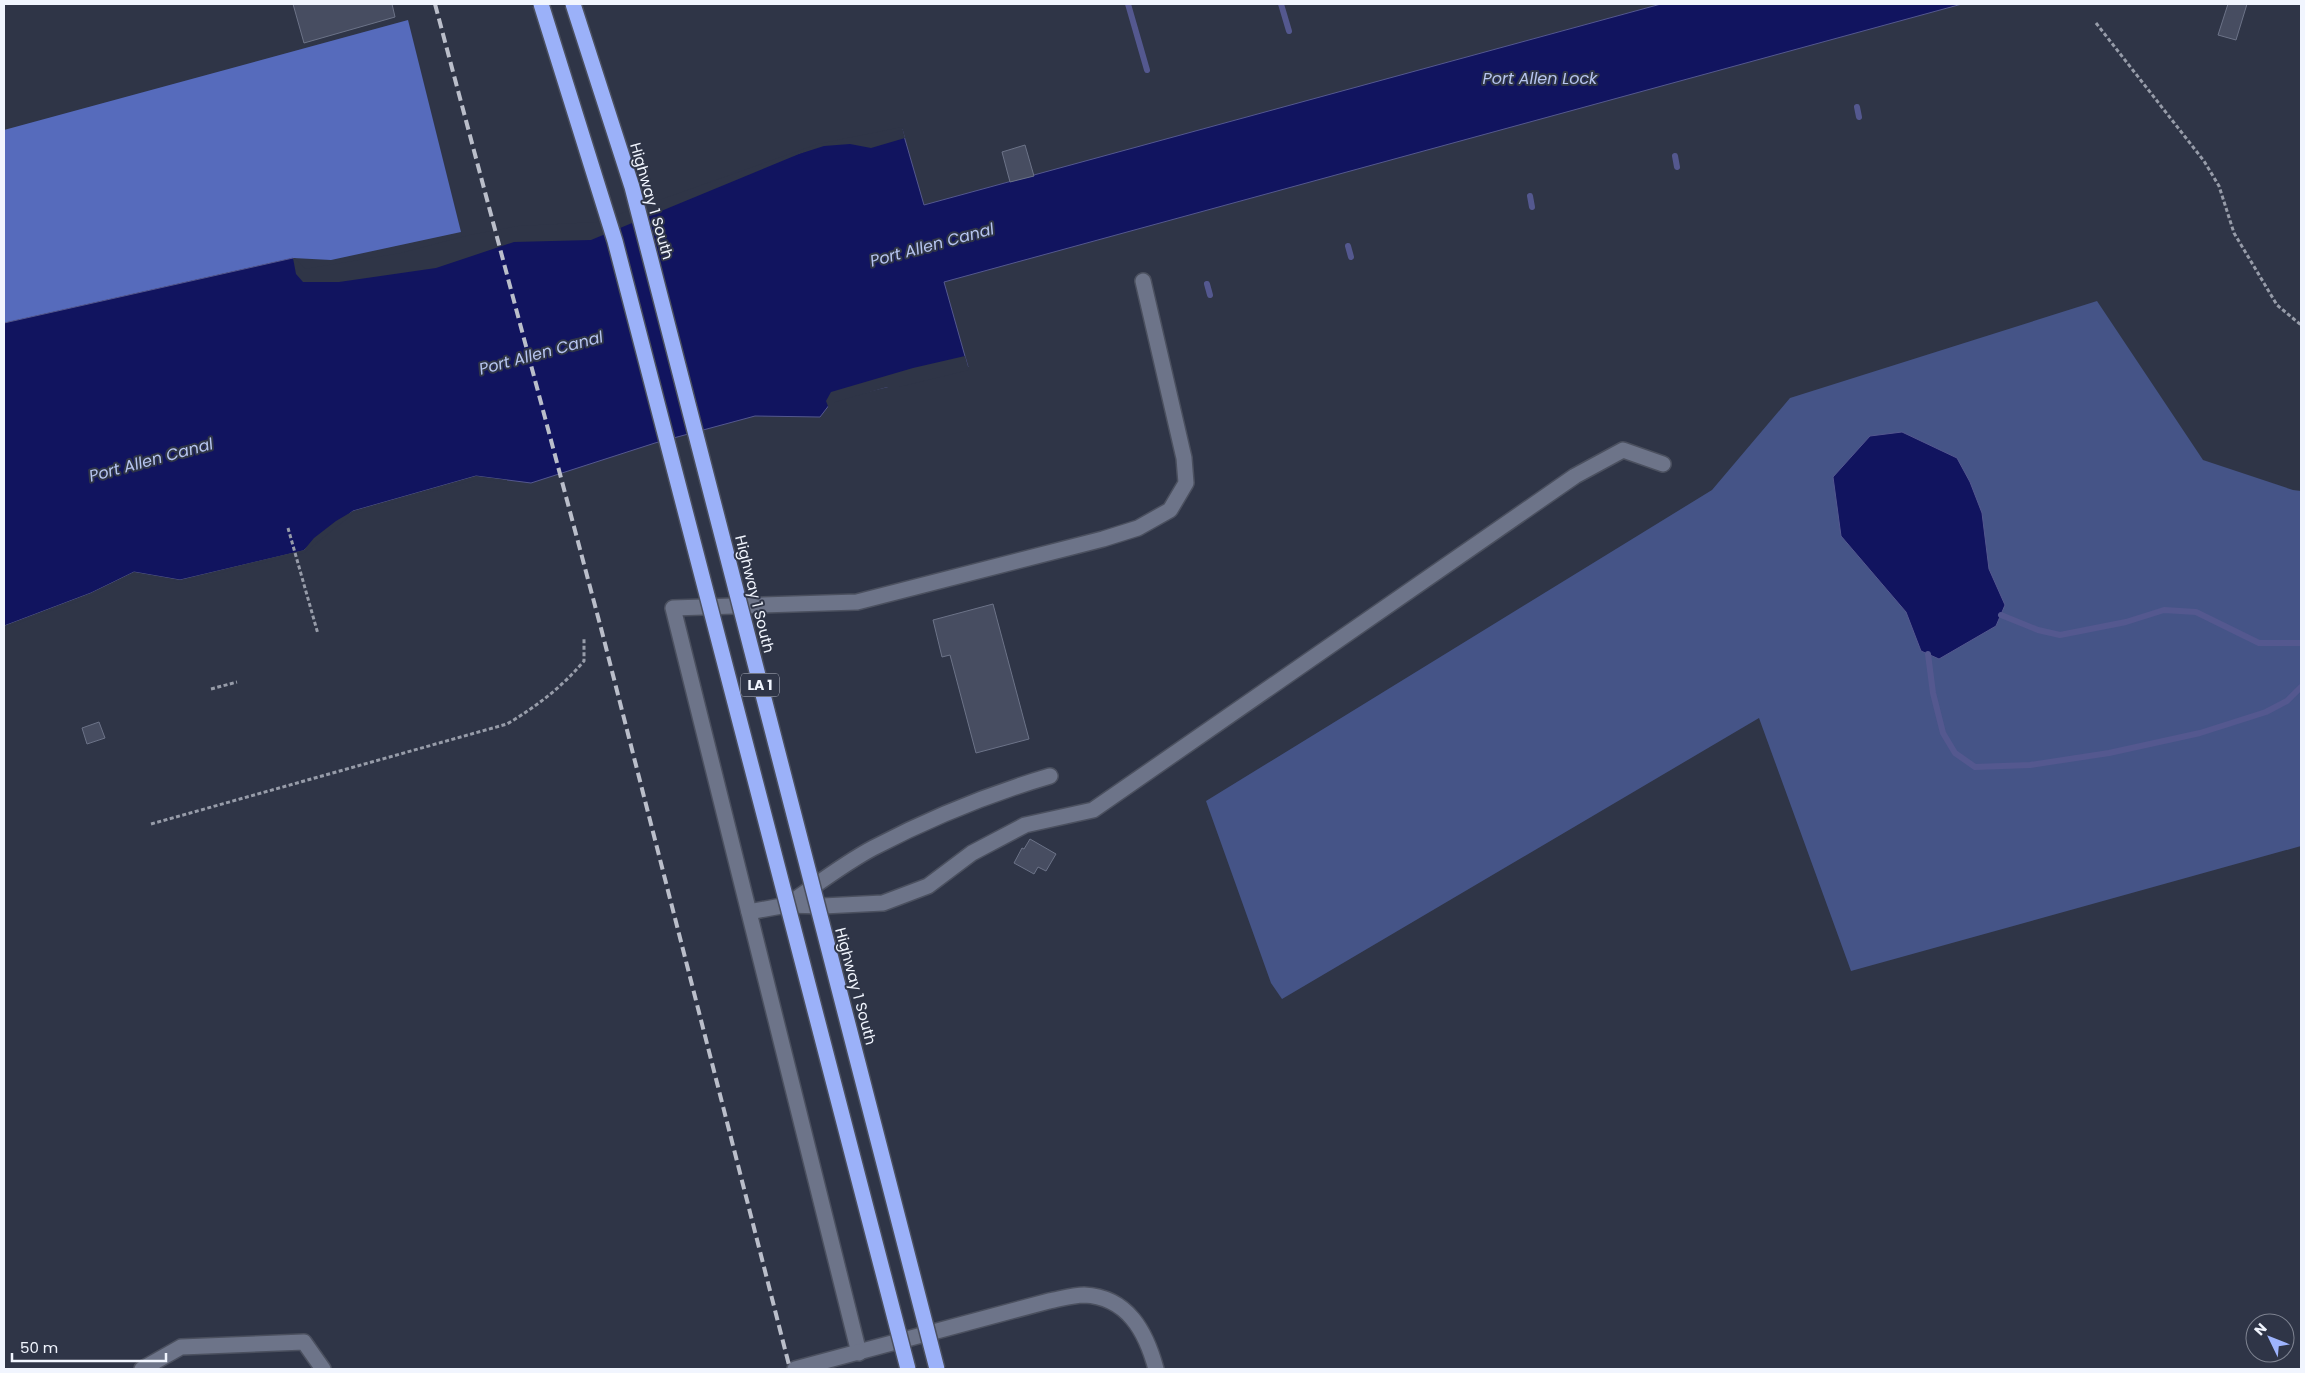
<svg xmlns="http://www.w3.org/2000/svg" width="2305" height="1373" font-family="Poppins,sans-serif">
  <rect width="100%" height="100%" fill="#2f3547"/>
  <polygon fill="#455487" points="2097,301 2203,460 2293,490 2301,491 2301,846 1851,971 1759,718 1282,999 1271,983 1206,801 1712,490 1790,398"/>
  <polygon fill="#566bbc" points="408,20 461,232 331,260 293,258 4,323 4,130"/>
  <g fill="#11145f" stroke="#54588f">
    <polygon points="1661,4 1962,4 944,282 968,367 833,400 820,417 755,416 655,443 531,483 476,476 353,511 303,551 180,580 134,572 91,593 4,626 4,323 293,258 305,272 598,224 819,146 902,129 924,205"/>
    <polygon points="1902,432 1957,458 1970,482 1982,513 1989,569 2005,605 1996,626 1939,659 1921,651 1906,612 1841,536 1833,477 1870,436"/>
  </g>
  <g fill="#2f3547">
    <polygon points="902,127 905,138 871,148 850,144 824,146 799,154 591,240 514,242 436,268 339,282 303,282 296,274 293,258 296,259 305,269 401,253 469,235 518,226 597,222 818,144"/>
    <polygon points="965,356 969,370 899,387 887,387 835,402 829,409 826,401 831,392 913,368"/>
    <polygon points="476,476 507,480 507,482 477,479 354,513 304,553 181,582 134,575 92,596 4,628 4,626 91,593 134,572 180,580 304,550 314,538 336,521 353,511"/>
  </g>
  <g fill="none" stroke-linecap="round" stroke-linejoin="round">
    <g stroke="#54588f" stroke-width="6">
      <polyline points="1128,4 1147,70"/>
      <polyline points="1281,4 1289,31"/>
      <polyline points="1857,107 1859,117"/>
      <polyline points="1675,156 1677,167"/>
      <polyline points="1530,196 1532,207"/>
      <polyline points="1348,246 1351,257"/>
      <polyline points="1207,284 1210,295"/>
      <polyline points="2001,615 2038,630 2060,635 2126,622 2164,610 2196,612 2259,643 2301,643"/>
      <polyline points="1928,654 1933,693 1943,733 1955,753 1975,767 2030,765 2109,753 2200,733 2266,712 2287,701 2301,687"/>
    </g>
  </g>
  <g fill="#474d61" stroke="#6c7388">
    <polygon points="293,4 392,4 395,17 304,43"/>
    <polygon points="2228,4 2247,4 2236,40 2218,35"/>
    <polygon points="1025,145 1034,176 1010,182 1002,152"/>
    <polygon points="993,604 1029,739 976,753 950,655 942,657 933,620"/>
    <polygon points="99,722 105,738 87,744 82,728"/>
    <polygon points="1030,839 1056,854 1046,871 1038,867 1034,874 1014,863 1022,848 1024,849"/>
  </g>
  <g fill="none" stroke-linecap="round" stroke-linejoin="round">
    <g stroke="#4b505f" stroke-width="18">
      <g id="minor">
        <path d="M787 905C815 886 843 864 873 848 930 818 989 794 1050 776"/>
        <polyline points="749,912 787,905 823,906 883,903 928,886 972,853 1025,825 1093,810 1575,476 1623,450 1663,464"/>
        <polyline points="859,1353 673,608 857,602 1103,539 1138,528 1170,510 1186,483 1184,458 1143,281"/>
        <polyline points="142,1369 181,1347 304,1342 323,1369"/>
        <path d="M795 1369 1049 1301C1060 1299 1073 1295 1084 1295 1128 1297 1146 1332 1156 1369"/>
      </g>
    </g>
    <g stroke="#979ca9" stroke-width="3" stroke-dasharray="4 2.5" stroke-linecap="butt">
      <polyline points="2096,23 2204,161 2219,186 2234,233 2277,305 2301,325"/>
      <polyline points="288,528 318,634"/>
      <polyline points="211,689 237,682"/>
      <path d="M151 824 507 724C537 706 561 688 584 661V639"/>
    </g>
    <use href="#minor" stroke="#6d7489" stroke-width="15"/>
    <polyline stroke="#babeca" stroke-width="4" stroke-dasharray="10 5" stroke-linecap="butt" points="435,4 602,632 790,1369"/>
    <g stroke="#4b505f" stroke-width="18" stroke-linecap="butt">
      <g id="highway-bridge">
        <polyline points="541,4 615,241 908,1369"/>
        <polyline points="573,4 632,187 937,1369"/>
      </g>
    </g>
    <use href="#highway-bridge" stroke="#9bb1f9" stroke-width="15"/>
  </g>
  <g text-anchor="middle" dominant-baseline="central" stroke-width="4" stroke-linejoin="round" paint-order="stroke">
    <rect fill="#2f3547" stroke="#b7bbc7" stroke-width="1" x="741" y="673.5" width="38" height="23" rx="4"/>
    <g font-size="14" font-weight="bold" fill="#f1f5fe">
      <text x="760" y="685">LA 1</text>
    </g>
    <g font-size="15" fill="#f1f5fe" stroke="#2f3547">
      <text transform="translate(652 201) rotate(74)">Highway 1 South</text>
      <text transform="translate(755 594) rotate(76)">Highway 1 South</text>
      <text transform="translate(856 986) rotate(75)">Highway 1 South</text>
    </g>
    <g font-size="16" font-style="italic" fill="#b7c5f0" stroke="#2f3547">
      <text x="1540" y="78">Port Allen Lock</text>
      <text transform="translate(932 245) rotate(-15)">Port Allen Canal</text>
      <text transform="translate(541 353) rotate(-15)">Port Allen Canal</text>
      <text transform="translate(151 460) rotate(-15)">Port Allen Canal</text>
    </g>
  </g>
  <rect width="2305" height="1373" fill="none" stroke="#f1f5fe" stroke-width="10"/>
  <g transform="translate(2270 1338) rotate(313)"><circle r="24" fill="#2f3547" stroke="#7d8290"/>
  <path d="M0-4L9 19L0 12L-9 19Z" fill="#9eb4fd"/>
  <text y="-8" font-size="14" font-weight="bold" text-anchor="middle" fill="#f1f5fe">N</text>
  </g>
  <path d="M12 1353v8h154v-8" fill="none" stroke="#f1f5fe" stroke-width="2.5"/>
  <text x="20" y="1353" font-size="15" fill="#f1f5fe" stroke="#2f3547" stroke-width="4" paint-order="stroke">50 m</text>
</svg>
